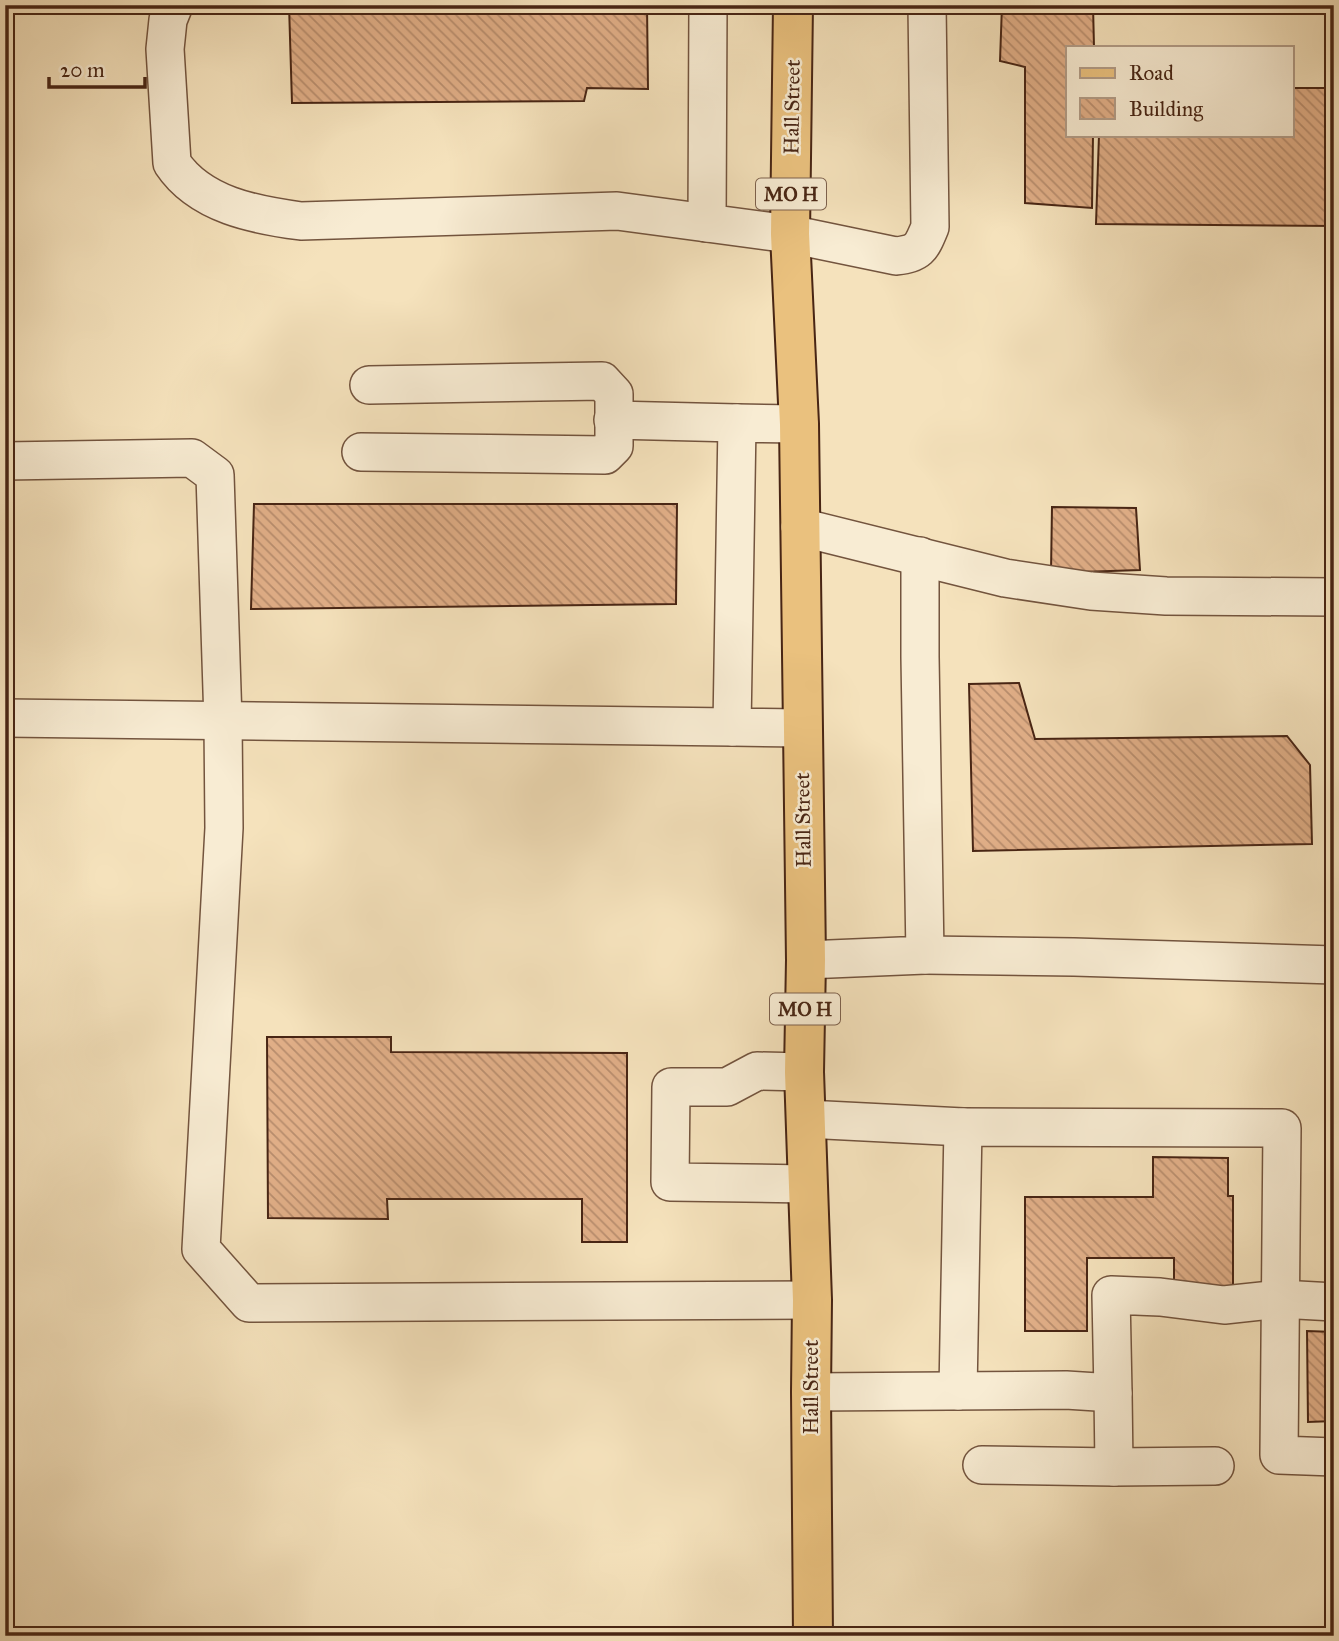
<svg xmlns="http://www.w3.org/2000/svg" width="1339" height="1641" font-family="'IM FELL Great Primer',serif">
  <defs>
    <pattern id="building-back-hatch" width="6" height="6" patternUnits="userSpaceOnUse" patternTransform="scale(1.75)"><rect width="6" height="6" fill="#e0ae87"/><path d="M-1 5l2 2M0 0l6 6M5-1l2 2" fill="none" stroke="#b88d6d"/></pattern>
  </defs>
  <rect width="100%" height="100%" fill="#f5e2bc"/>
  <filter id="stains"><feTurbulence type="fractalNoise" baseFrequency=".00286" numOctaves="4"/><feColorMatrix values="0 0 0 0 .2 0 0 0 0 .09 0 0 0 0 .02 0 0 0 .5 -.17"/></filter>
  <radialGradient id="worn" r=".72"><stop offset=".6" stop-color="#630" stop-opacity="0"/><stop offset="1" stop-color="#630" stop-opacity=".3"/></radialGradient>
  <g fill="url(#building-back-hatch)" stroke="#482514" stroke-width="2">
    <polygon points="289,5 647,5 648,89 587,88 584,101 292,103"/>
    <polygon points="1002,5 1093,5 1094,47 1068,47 1068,135 1093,135 1092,208 1025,203 1025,67 1000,61"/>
    <polygon points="1292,88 1334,88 1334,226 1096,224 1099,135 1292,135"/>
    <polygon points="254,504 677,504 676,604 251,609"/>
    <polygon points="1052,507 1136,508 1140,570 1051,573"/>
    <polygon points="1019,683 1035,739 1287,736 1310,765 1312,844 973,851 969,684"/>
    <polygon points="267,1037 391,1037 391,1052 627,1053 627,1242 582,1242 582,1199 387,1199 388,1219 268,1218"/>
    <polygon points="1153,1157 1228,1158 1228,1196 1233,1196 1233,1289 1174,1288 1174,1258 1087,1258 1087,1331 1025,1331 1025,1197 1153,1197"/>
    <polygon points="1307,1331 1334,1332 1334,1421 1308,1422"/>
  </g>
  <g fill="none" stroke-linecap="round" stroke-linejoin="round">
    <g stroke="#73543e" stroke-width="40">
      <g id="minor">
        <path d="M174 5 168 20 165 49 172 163C200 205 255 215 301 221L617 211 707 223"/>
        <path d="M708 5 707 223 790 234 896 256C919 253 921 249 930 227L927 5"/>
        <polyline points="613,420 737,423"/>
        <polyline points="799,424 737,423 732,727 801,728"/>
        <polyline points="361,452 605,455 614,446 614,394 602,381 369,385"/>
        <polyline points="5,461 192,458 215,475 223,721 224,828 201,1249 249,1303 812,1300"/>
        <polyline points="800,527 1005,578 1091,591 1166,596 1334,597"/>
        <polyline points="5,718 732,727"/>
        <polyline points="925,955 1074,957 1334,965"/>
        <polyline points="806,960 925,955 920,657 920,556"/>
        <polyline points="804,1072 757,1071 727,1087 671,1087 670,1182 807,1184"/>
        <polyline points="806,1119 963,1127"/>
        <polyline points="958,1391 963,1127 1282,1128 1279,1455 1334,1457"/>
        <polyline points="811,1392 1066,1390 1113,1393 1111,1295 1160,1297 1224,1305 1280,1299 1334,1302"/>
        <polyline points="982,1465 1114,1467 1113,1393"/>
        <polyline points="1114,1467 1215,1466"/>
      </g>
    </g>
    <g stroke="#482514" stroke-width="42">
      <polyline id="major" points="793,5 790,234 799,424 806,960 804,1072 812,1300 811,1392 813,1636"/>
    </g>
    <use href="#minor" stroke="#f8ecd3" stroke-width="37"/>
    <use href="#major" stroke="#eac17e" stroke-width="38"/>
  </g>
  <g text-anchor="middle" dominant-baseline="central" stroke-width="5" stroke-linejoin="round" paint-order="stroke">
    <g fill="#f8ecd3" stroke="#7d614d" stroke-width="2">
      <rect x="756" y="178.5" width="70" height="31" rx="5"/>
      <rect x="770" y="993.5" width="70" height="31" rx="5"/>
    </g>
    <g font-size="19" font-weight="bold" fill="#482514">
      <text x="791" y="194">MO H</text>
      <text x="805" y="1009">MO H</text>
    </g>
    <g font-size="21" fill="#482514" stroke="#f8ecd3">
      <text transform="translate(792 107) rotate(-89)">Hall Street</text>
      <text transform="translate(803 820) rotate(-91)">Hall Street</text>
      <text transform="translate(811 1387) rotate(-90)">Hall Street</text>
    </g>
  </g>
  <rect width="1339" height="1641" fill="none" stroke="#f5e2bc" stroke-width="28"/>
  <rect x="7" y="7" width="1325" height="1627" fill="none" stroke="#482514" stroke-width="3.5"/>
  <rect x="14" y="14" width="1311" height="1613" fill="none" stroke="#482514" stroke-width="2"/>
  <rect x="1066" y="46" width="228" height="91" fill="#f8ecd3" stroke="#b29c87" stroke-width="2"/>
  <rect x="1080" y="68" width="35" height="10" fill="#eac17e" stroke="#b29c87" stroke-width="2"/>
  <text x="1129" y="80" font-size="21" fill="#482514">Road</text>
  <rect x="1080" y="98" width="35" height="21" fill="url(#building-back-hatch)" stroke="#b29c87" stroke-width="2"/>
  <text x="1129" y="116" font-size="21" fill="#482514">Building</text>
  <path d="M49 77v10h96v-10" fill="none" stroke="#482514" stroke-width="3.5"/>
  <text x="60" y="77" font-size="21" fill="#482514" stroke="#f8ecd3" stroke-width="5" paint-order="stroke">20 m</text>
  <rect width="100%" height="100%" filter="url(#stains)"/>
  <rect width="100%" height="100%" fill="url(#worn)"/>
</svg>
